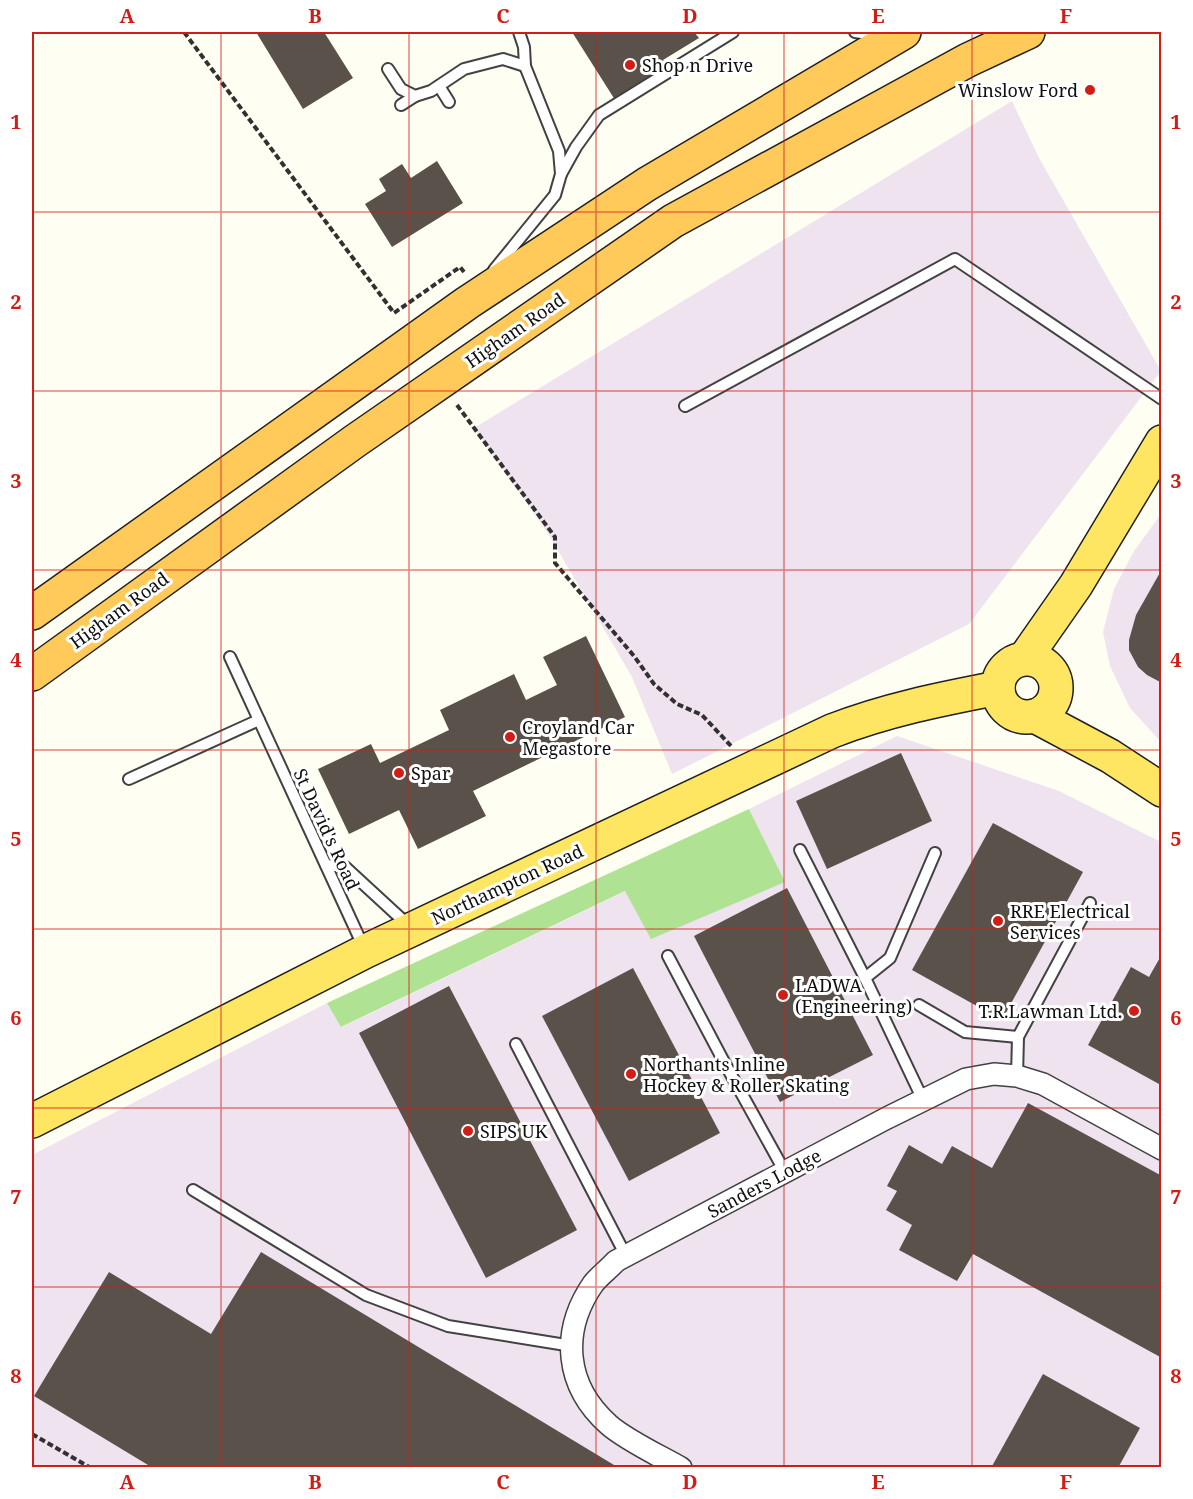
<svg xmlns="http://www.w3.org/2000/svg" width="1193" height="1499" font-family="'Noto Serif',serif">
  <rect width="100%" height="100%" fill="#fffef2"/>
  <g fill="#eee3ef">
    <polygon points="1012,101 1039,158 1161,371 969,624 672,774 632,677 549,535 474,428"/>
    <polygon points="1161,514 1161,742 1130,708 1110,666 1103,632 1114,589 1134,551"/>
    <polygon points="897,736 1059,791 1161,842 1161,1467 32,1468 32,1155 327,1003 342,1027 626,891 784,882 749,809"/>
  </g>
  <polygon fill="#b0e293" points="749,809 785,882 651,939 625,891 341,1027 327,1003"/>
  <g fill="#5a514a">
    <polygon points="256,32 324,32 353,78 303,109"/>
    <polygon points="572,32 694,32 699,38 663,60 669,70 617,103"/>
    <polygon points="437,161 463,203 392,247 365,204 386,191 379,179 402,164 411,178"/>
    <polygon points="1162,569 1162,683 1147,675 1138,667 1129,650 1129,640 1136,615"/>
    <polygon points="586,636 625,717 473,791 486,816 418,849 399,810 349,834 318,769 371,744 380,763 449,730 440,710 514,674 526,700 557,685 543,657"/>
    <polygon points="901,753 932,821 827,869 796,801"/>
    <polygon points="993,823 1083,872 1002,1020 912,970"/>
    <polygon points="787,888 873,1055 780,1102 694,936"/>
    <polygon points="1162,954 1162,1079 1159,1084 1088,1045 1131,967 1149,977"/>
    <polygon points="633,968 720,1133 629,1181 542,1016"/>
    <polygon points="449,986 577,1230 486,1278 359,1033"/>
    <polygon points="1028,1103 1162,1176 1162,1358 973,1254 957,1281 899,1250 912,1225 886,1210 897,1191 887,1186 909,1145 942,1164 952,1146 992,1168"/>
    <polygon points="261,1252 619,1468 153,1468 34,1396 109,1272 211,1334"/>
    <polygon points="1043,1374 1140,1428 1118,1468 991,1468"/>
  </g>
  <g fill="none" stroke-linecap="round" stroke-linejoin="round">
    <g stroke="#424242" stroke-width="14">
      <g id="service">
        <polyline points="855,32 881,36"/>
        <polyline points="388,69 401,89 415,96 431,91 464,69 503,59 525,66"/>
        <polyline points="439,86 449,102"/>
        <polyline points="401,105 415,96"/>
        <polyline points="561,174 576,147 599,115 733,32"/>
        <polyline points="494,270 555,195 561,174 559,151 525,66 524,47 519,32"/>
        <polyline points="685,406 955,259 1162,399"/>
        <polyline points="230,657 364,948"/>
        <polyline points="129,779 259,720"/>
        <polyline points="800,850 865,978"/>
        <polyline points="326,865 345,867 408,925"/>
        <polyline points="668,956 723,1060 785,1172"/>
        <polyline points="919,1005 965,1032 1018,1037"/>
        <polyline points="516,1044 626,1256"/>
        <polyline points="1017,1076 1018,1037 1090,903"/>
        <polyline points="923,1100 865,978 890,958 935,853"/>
        <polyline points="193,1190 366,1295 448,1326 572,1346"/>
      </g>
    </g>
    <g stroke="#424242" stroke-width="24">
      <path id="minor" d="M681 1468C660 1456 626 1440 609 1425 565 1386 560 1332 593 1284 599 1276 609 1269 616 1261L887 1118 966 1079 994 1074 1017 1076 1043 1084 1162 1149"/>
    </g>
    <g stroke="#202020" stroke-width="36">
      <g id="primary">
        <polyline points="1025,658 1076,585 1162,442"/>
        <circle cx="1027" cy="688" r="29"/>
        <polyline points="1035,716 1110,756 1162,790"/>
        <path d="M32 1121 366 951 832 731C886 710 941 699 998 688"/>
      </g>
    </g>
    <g stroke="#202020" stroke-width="36">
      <g id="trunk">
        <polyline points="32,613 467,303 647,184 904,32"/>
        <polyline points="32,674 355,441 673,221 968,60 1028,32"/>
      </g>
    </g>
    <g stroke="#313131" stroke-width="4" stroke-dasharray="6 3" stroke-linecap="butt">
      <polyline points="184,32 394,313 460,267 464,272"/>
      <polyline points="457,405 555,537 555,563 634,656 654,684 677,704 702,715 732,747"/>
      <polyline points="32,1434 91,1468"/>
    </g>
    <use href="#service" stroke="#fff" stroke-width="10"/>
    <use href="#minor" stroke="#fff" stroke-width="21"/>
    <use href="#primary" stroke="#ffe662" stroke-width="33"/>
    <use href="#trunk" stroke="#ffca59" stroke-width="33"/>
  </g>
  <path fill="none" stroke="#d01d16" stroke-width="1.5" stroke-opacity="0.55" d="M221 32V1468M409 32V1468M596 32V1468M784 32V1468M972 32V1468M32 212H1162M32 391H1162M32 570H1162M32 750H1162M32 929H1162M32 1108H1162M32 1287H1162"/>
  <g fill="#d01d16" stroke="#fff" stroke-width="2">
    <circle cx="630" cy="65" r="6"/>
    <circle cx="1090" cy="90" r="6"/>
    <circle cx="510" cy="737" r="6"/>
    <circle cx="399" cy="773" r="6"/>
    <circle cx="998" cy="921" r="6"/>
    <circle cx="783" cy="995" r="6"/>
    <circle cx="1134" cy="1011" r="6"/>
    <circle cx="631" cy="1074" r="6"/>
    <circle cx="468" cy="1131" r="6"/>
  </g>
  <g text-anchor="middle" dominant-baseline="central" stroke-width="6" stroke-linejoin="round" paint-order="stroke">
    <g font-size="18" fill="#0f0f0f" stroke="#fff" text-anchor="start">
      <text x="642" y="65">Shop n Drive</text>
      <text x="1078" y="90" text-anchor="end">Winslow Ford</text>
      <text x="522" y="727">Croyland Car<tspan x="522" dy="21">Megastore</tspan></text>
      <text x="411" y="773">Spar</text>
      <text x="1010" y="911">RRE Electrical<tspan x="1010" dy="21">Services</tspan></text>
      <text x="795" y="985">LADWA<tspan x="795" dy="21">(Engineering)</tspan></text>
      <text x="1122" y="1011" text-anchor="end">T.R.Lawman Ltd.</text>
      <text x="643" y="1064">Northants Inline<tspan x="643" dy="21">Hockey &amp; Roller Skating</tspan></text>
      <text x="480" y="1131">SIPS UK</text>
    </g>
    <g font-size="18" fill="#0f0f0f" stroke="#fff">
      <text transform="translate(515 330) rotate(-35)">Higham Road</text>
      <text transform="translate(119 610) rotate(-36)">Higham Road</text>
      <text transform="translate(327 829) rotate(65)">St David's Road</text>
      <text transform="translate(507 884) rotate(-25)">Northampton Road</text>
      <text transform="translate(764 1183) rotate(-28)">Sanders Lodge</text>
    </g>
  </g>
  <rect width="1193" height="1499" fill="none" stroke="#ffffff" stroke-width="66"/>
  <rect x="33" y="33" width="1127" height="1433" fill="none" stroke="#d01d16" stroke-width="2"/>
  <g font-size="20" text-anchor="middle" font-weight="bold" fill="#d01d16">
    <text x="127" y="23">A</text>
    <text x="315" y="23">B</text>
    <text x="503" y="23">C</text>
    <text x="690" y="23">D</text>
    <text x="878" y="23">E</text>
    <text x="1066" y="23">F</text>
    <text x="16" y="129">1</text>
    <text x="1176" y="129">1</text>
    <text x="16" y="309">2</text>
    <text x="1176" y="309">2</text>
    <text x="16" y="488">3</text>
    <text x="1176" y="488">3</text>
    <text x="16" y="667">4</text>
    <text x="1176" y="667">4</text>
    <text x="16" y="846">5</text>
    <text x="1176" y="846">5</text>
    <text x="16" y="1025">6</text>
    <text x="1176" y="1025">6</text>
    <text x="16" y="1204">7</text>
    <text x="1176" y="1204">7</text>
    <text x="16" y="1383">8</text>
    <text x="1176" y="1383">8</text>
    <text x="127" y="1489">A</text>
    <text x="315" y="1489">B</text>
    <text x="503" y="1489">C</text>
    <text x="690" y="1489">D</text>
    <text x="878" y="1489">E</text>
    <text x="1066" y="1489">F</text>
  </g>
</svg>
